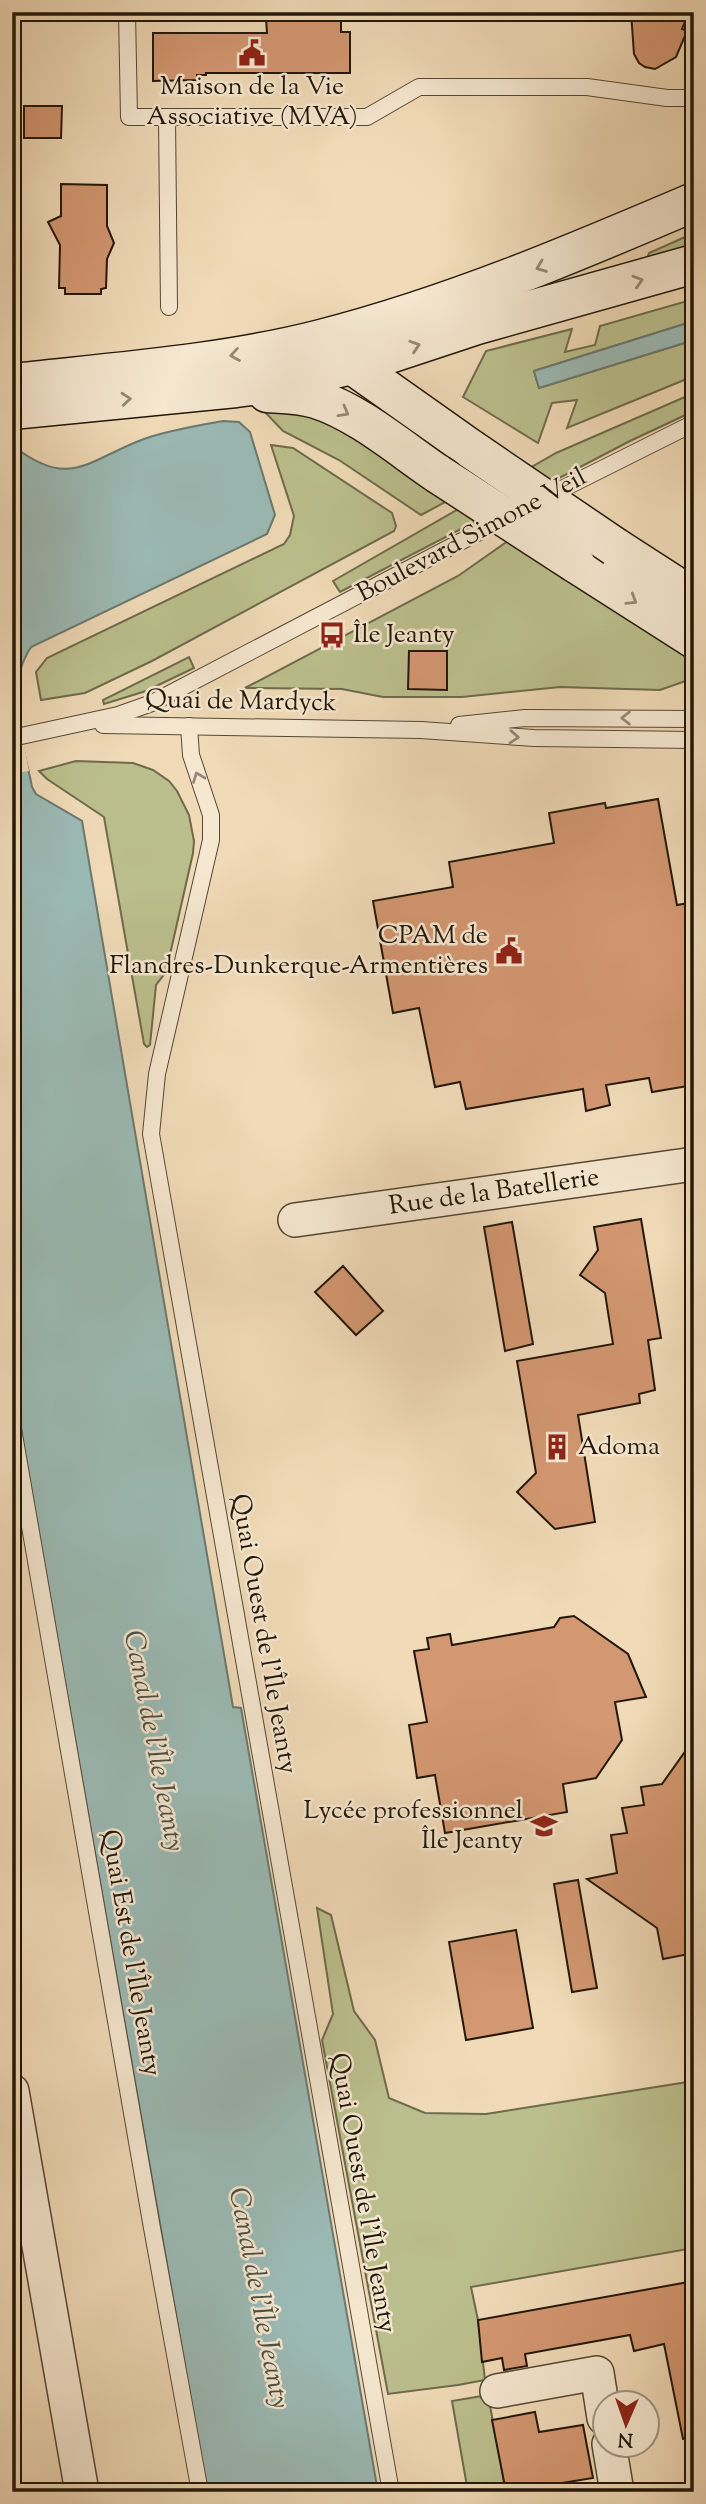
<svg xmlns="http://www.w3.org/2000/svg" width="706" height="2504" font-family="'Sorts Mill Goudy',serif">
  <rect width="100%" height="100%" fill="#f0dab7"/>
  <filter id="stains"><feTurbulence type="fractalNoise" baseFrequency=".00286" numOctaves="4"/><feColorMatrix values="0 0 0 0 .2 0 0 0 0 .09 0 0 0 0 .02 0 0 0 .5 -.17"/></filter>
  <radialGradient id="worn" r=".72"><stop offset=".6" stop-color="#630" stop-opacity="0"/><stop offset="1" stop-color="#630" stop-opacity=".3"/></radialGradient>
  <g fill="#bbbf8d" stroke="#6e6b4c" stroke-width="2">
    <polygon points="694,233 694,250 647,259 649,253"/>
    <polygon points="694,299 694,321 534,371 539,388 694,340 694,376 567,428 577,400 552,403 538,443 463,397 486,351 572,329 565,352 595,345 600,326"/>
    <polygon points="694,393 694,411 630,441 340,592 333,581 556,453"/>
    <polygon points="262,409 322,416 451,499 421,515 339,460 283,431"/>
    <polygon points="271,445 293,448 392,513 396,526 394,531 152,661 85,693 41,700 36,672 47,658 284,544 290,535 294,516"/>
    <polygon points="512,538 694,650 694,678 660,690 560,687 462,697 383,697 342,689 245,688 458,576"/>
    <polygon points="189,657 194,668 146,691 104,704 103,700"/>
    <polygon points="76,761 133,763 153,770 169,781 177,791 189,815 194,841 193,853 166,972 156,985 150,1045 147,1047 144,1044 104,817 47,779 39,771"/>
    <polygon points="317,1908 331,1915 354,2011 375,2040 389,2098 425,2113 486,2114 694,2081 694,2248 471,2287 478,2320 485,2380 458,2385 388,2394 322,2040 333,2014"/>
    <polygon points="488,2395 506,2492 468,2492 452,2401"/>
  </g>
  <g fill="#9bbab5" stroke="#6b7971" stroke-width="2">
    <polygon points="694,321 694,340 539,388 534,371"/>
    <path d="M223 421 239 422 250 432 275 515 267 534 31 647C3 690 23 740 32 787L36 794 82 821 233 1707 241 1708 378 2492H207L12 1380V445C70 491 87 460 144 439 170 430 196 426 223 421Z"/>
  </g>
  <polygon fill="#f0dab7" points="16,701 29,771 12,774 12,702"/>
  <g fill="#d39771" stroke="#22170a" stroke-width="2">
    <polygon points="280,12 341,12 341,32 350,32 350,73 206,73 206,75 197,75 197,80 153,81 153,33 267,33 266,18 280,18"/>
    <polygon points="631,12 689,12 682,29 687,31 676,57 655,69 645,67 639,63 634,54"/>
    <polygon points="24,106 62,106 61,138 24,138"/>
    <polygon points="61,184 107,185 107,226 114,243 107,259 106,288 101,289 101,294 65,294 65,288 59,288 60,245 48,222 61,216"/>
    <polygon points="409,651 447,651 447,690 408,689"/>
    <polygon points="658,799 677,905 694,902 694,1085 652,1092 649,1078 606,1085 610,1105 586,1111 583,1089 466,1109 460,1082 435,1087 419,1008 393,1013 373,901 453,887 449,862 554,843 549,813 605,803 606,808"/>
    <polygon points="641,1219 661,1338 648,1340 655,1390 639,1394 640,1403 578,1415 595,1522 555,1529 517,1492 536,1473 517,1361 613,1344 605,1293 580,1275 598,1250 594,1227"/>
    <polygon points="512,1222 533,1344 505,1351 484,1227"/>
    <polygon points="343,1266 383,1311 356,1335 315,1292"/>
    <polygon points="574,1616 628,1654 646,1697 615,1702 622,1740 596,1778 563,1784 567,1812 445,1833 435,1775 417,1778 415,1764 409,1725 427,1722 414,1651 429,1649 427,1638 450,1634 452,1645 554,1627 560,1618"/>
    <polygon points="694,1739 694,1953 663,1959 657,1928 587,1879 617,1873 611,1835 627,1833 622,1808 644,1805 641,1787 662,1784"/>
    <polygon points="578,1880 597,1988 572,1992 554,1884"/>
    <polygon points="516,1930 533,2028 466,2040 449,1942"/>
    <polygon points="694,2281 694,2438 683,2439 664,2344 634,2351 630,2335 525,2354 527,2366 504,2370 502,2358 482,2362 478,2320"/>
    <polygon points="535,2412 539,2432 583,2425 593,2478 549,2485 550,2492 506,2492 492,2420"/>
  </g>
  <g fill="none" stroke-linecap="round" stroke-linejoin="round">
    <g stroke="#564835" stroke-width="18">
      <g id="lane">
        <polyline points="127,12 129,117 367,117 419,87 587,87 667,98 694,98"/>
        <polyline points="167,117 169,307"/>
        <polyline points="544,498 694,423"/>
        <polyline points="103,725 421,730 534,738 694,740"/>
        <polyline points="459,725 525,718 694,719"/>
        <polyline points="189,726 191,755 211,815 211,840 157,1074 151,1134 391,2492"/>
        <polyline points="12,738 118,715 152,703 506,518"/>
        <polyline points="12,1423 152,2228 200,2492"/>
      </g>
    </g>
    <g stroke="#564835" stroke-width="36">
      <g id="street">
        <path id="s1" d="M295 1220 694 1164"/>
        <polyline points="12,2091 82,2492"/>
        <polyline points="497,2391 597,2373 604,2418"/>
        <polyline points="609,2444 617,2492"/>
      </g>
    </g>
    <g stroke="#22170a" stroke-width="41">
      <g id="secondary">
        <polyline points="338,355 471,449"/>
        <path d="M12 383C112 372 224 364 321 339 450 306 572 254 694 202"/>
        <path d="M267 393C284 394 300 394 316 399 358 412 401 449 438 474"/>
        <polyline points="12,410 236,388 280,382 368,361 477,325 694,264"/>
        <polyline points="615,547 694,598"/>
        <polyline points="575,563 694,639"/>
      </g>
    </g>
    <use href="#lane" stroke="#f5e7d0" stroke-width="16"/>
    <use href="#street" stroke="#f5e7d0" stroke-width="33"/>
    <use href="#secondary" stroke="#f5e7d0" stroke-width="38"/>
    <g stroke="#22170a" stroke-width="41" stroke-linecap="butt">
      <g id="secondary-bridge">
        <polyline points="471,449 615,547"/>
        <polyline points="438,474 575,563"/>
      </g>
    </g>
    <use href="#secondary-bridge" stroke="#f5e7d0" stroke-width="38"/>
  </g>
  <defs><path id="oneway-chevron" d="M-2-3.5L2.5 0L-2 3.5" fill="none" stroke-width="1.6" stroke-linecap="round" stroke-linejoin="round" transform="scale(1.75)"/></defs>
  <g stroke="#968977">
    <use href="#oneway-chevron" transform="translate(541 267) rotate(159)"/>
    <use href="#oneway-chevron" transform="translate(638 281) rotate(-17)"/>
    <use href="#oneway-chevron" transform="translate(415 346) rotate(-18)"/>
    <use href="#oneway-chevron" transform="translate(235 355) rotate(170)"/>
    <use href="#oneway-chevron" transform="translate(126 399) rotate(-5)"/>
    <use href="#oneway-chevron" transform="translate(344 412) rotate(29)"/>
    <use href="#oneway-chevron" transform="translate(632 600) rotate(32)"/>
    <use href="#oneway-chevron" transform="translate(626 718) rotate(-180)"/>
    <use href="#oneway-chevron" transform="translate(514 737) rotate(4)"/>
    <use href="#oneway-chevron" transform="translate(198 777) rotate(-111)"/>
  </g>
  <defs>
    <g id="civic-bare" transform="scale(2.1)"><path d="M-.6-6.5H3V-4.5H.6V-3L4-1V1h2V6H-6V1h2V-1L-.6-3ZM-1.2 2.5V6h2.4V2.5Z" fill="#8f2418" stroke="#f5e7d0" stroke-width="2.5" paint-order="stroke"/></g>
    <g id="bus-bare" transform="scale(2.1)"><path d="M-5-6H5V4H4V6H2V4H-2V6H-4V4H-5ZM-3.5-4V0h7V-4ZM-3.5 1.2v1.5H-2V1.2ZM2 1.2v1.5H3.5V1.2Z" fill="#8f2418" stroke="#f5e7d0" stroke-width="2.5" paint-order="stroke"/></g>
    <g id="building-bare" transform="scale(2.1)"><path d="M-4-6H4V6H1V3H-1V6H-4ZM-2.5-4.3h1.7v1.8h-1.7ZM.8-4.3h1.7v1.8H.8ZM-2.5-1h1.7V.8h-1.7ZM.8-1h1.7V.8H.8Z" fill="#8f2418" stroke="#f5e7d0" stroke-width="2.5" paint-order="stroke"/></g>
    <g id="school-bare" transform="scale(2.1)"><path d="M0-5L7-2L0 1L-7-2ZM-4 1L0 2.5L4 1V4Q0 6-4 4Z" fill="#8f2418" stroke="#f5e7d0" stroke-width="2.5" paint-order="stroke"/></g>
  </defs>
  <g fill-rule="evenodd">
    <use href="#civic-bare" x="252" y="53"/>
    <use href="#bus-bare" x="332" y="635"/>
    <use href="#civic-bare" x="509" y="951"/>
    <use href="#building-bare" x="557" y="1447"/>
    <use href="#school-bare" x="544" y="1826"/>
  </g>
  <g text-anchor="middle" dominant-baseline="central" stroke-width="5" stroke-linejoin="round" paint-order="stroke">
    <g font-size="26" fill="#22170a" stroke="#f5e7d0" text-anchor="start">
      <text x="252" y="87" text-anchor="middle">Maison de la Vie<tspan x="252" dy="30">Associative (MVA)</tspan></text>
      <text x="353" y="635">Île Jeanty</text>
      <text x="488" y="936" text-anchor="end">CPAM de<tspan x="488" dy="30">Flandres-Dunkerque-Armentières</tspan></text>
      <text x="578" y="1447">Adoma</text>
      <text x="523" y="1811" text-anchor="end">Lycée professionnel<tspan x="523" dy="30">Île Jeanty</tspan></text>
    </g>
    <g font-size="26" fill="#22170a" stroke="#f5e7d0">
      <text transform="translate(472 536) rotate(-28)">Boulevard Simone Veil</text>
      <text transform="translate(241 702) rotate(1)">Quai de Mardyck</text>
      <text stroke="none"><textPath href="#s1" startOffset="201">Rue de la Batellerie</textPath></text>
      <text transform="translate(263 1634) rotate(80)">Quai Ouest de l'Île Jeanty</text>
      <text transform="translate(130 1953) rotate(80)">Quai Est de l'Île Jeanty</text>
      <text transform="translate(362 2193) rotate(80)">Quai Ouest de l'Île Jeanty</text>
    </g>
    <g font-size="28" font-style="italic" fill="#4c5046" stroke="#f5e7d0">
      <text transform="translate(153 1741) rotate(79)">Canal de l'Île Jeanty</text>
      <text transform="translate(258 2298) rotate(79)">Canal de l'Île Jeanty</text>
    </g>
  </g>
  <rect width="706" height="2504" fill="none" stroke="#f0dab7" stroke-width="42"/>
  <rect x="14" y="14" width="678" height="2476" fill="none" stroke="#22170a" stroke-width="3.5"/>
  <rect x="21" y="21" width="664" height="2462" fill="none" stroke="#22170a" stroke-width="2"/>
  <g transform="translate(626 2424) rotate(182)"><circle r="33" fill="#f5e7d0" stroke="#a19481" stroke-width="2"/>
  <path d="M0-5L12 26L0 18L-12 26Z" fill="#8f2418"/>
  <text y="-10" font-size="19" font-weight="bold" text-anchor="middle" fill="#22170a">N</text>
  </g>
  <rect width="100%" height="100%" filter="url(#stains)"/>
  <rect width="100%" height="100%" fill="url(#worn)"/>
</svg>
